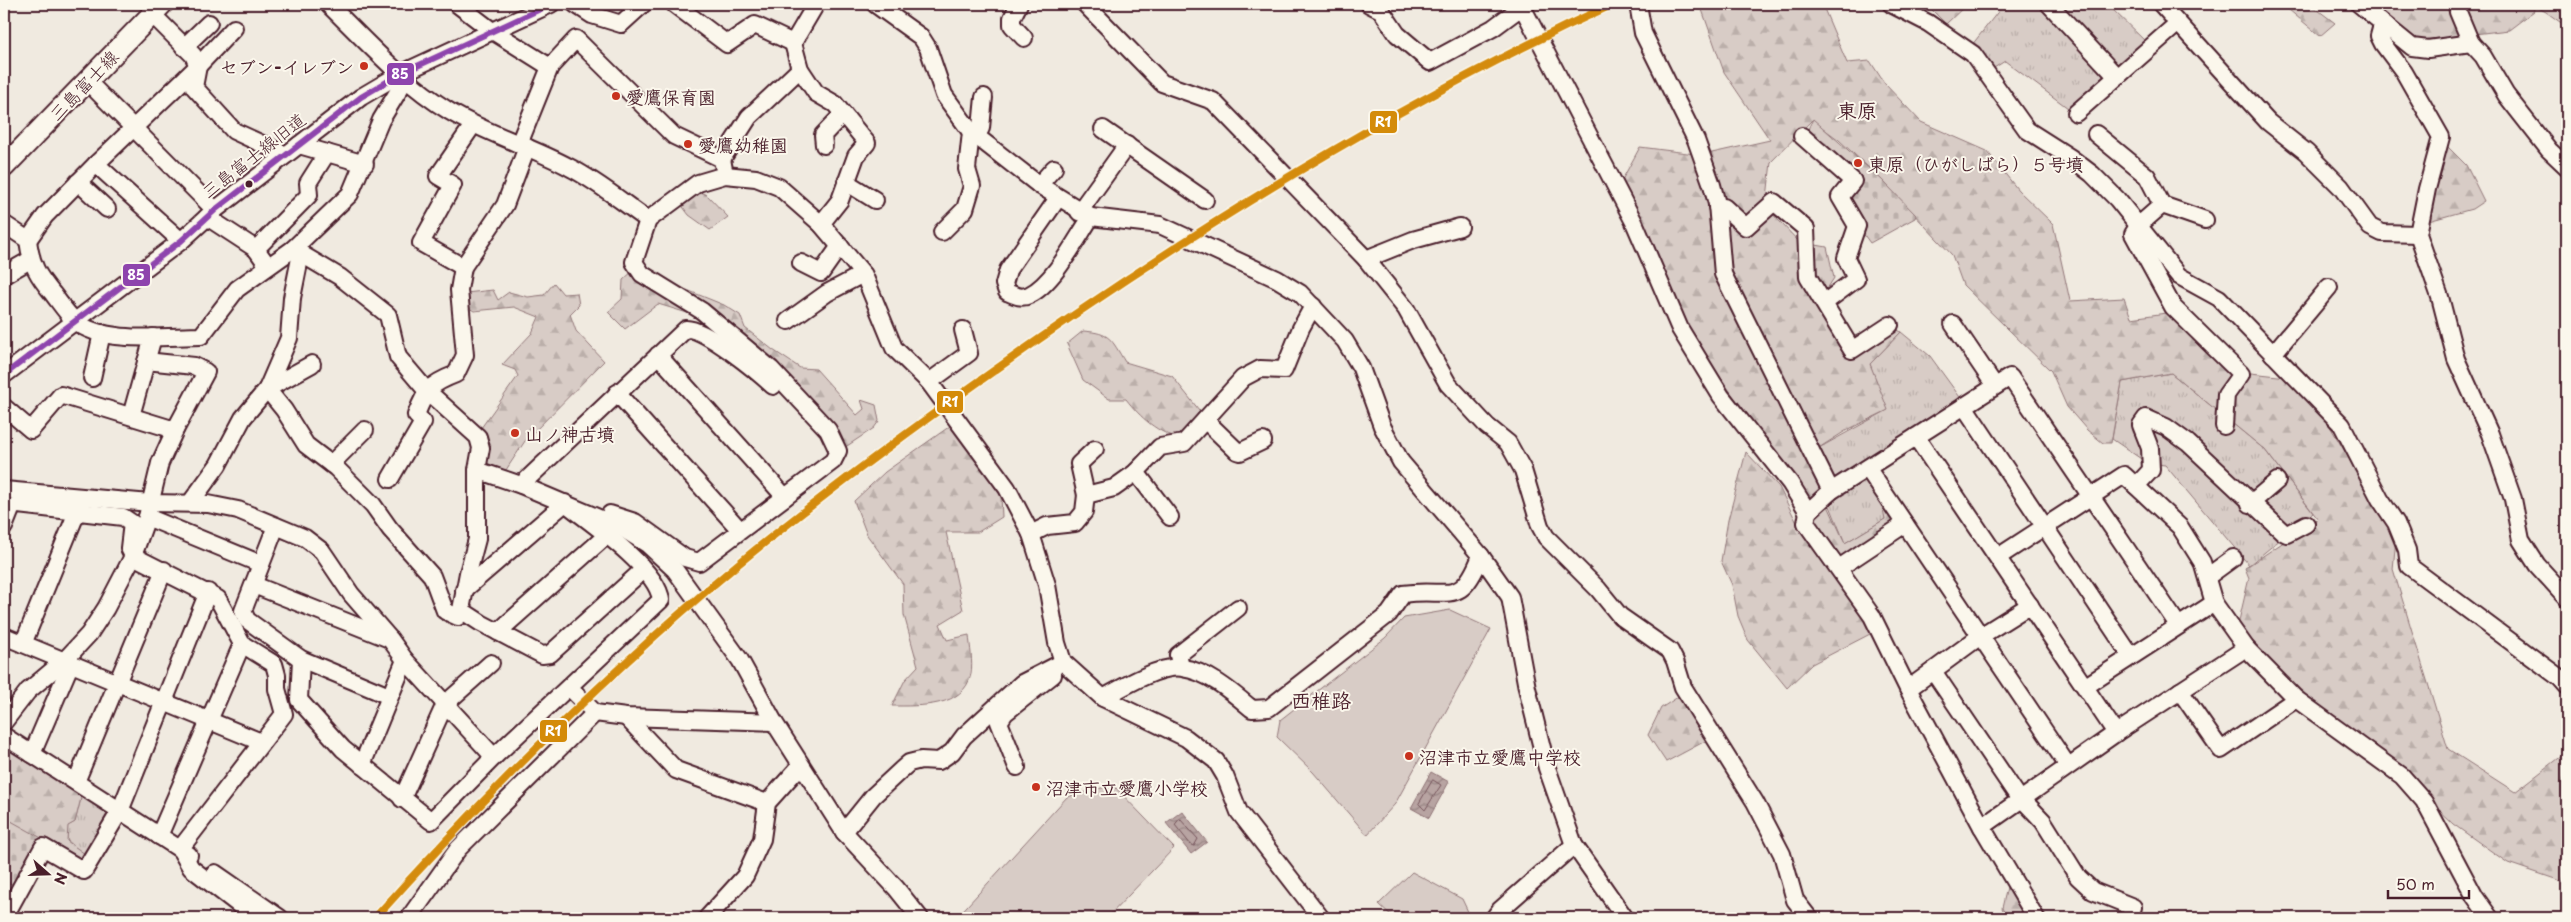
<svg xmlns="http://www.w3.org/2000/svg" width="2571" height="922" font-family="'Playpen Sans','Klee One',sans-serif">
  <defs>
    <pattern id="grass-tufts" width="24" height="20" patternUnits="userSpaceOnUse" patternTransform="scale(1.25)"><rect width="24" height="20" fill="#d8ccc6"/><path d="M3 7l-1-3M5 7V3M7 7l1-3M15 17l-1-3M17 17v-4M19 17l1-3" fill="none" stroke="#bbafaa"/></pattern>
    <pattern id="forest-firs" width="22" height="20" patternUnits="userSpaceOnUse" patternTransform="scale(1.25)"><rect width="22" height="20" fill="#d8ccc6"/><path d="M5 1l3.5 6h-7zM16 11l3.5 6h-7z" fill="#bbafaa"/></pattern>
    <pattern id="cemetery-stones" width="16" height="16" patternUnits="userSpaceOnUse" patternTransform="scale(1.25)"><rect width="16" height="16" fill="#d8ccc6"/><path d="M2 7V4a2 2 0 0 1 4 0v3zM10 15v-3a2 2 0 0 1 4 0v3z" fill="#bbafaa"/></pattern>
    <pattern id="water-waves" width="16" height="10" patternUnits="userSpaceOnUse" patternTransform="scale(1.25)"><rect width="16" height="10" fill="#b8a4a2"/><path d="M0 5q4-4 8 0t8 0" fill="none" stroke="#988584"/></pattern>
  </defs>
  <rect width="100%" height="100%" fill="#f0eae0"/>
  <filter id="ink" filterUnits="userSpaceOnUse"><feTurbulence type="fractalNoise" baseFrequency=".02" numOctaves="2"/><feDisplacementMap in="SourceGraphic" scale="10" xChannelSelector="R" yChannelSelector="G"/><feConvolveMatrix kernelMatrix="1 2 1 2 8 2 1 2 1" color-interpolation-filters="sRGB"/></filter>
  <g filter="url(#ink)">
    <g fill="url(#grass-tufts)" stroke="#917678">
      <polygon points="2004,4 2050,4 2057,8 2065,4 2107,4 2147,43 2072,111 2005,61 1986,73 1968,50"/>
      <polygon points="1901,332 1930,356 1962,400 1868,469 1883,491 1885,519 1845,543 1826,496 1817,449 1886,411 1870,364"/>
      <polygon points="2171,373 2265,450 2313,513 2249,565 2165,465 2147,463 2112,439 2122,382"/>
      <polygon points="83,790 120,811 84,855 67,840 67,826 75,822"/>
    </g>
    <g fill="url(#forest-firs)" stroke="#917678">
      <polygon points="1700,4 1822,4 1847,63 1870,61 1885,84 1921,122 1987,151 2018,190 2053,224 2070,301 2124,298 2131,318 2166,313 2184,325 2197,340 2251,373 2287,377 2317,404 2396,539 2393,569 2448,749 2515,792 2567,752 2567,883 2508,863 2453,824 2402,776 2298,693 2238,625 2249,578 2245,568 2318,519 2265,450 2171,373 2122,382 2111,443 2103,443 2087,430 2067,407 2051,371 1963,285 1952,255 1882,180 1839,140 1812,120 1771,162 1766,207 1799,242 1827,247 1834,278 1825,292 1847,338 1890,325 1901,332 1870,364 1888,410 1847,430 1817,449 1824,497 1845,543 1885,519 1881,500 1902,523 1837,564 1805,499 1677,315 1622,180 1640,147 1703,155 1770,140 1724,72"/>
      <polygon points="2282,4 2310,4 2335,23 2320,36"/>
      <polygon points="2380,4 2567,4 2567,27 2546,12 2533,5 2534,11 2509,30 2413,41 2377,13"/>
      <polygon points="2447,146 2466,165 2484,201 2472,209 2425,222"/>
      <polygon points="697,191 707,195 728,217 710,230 689,215 683,207 688,196"/>
      <polygon points="635,269 724,305 740,315 745,328 773,350 800,368 816,369 857,415 864,409 861,400 876,405 879,421 874,428 844,448 720,323 658,304 625,329 608,312 622,299 623,280"/>
      <polygon points="554,283 563,294 577,293 579,305 570,314 576,331 604,361 525,441 504,473 484,465 487,443 481,428 518,376 515,370 502,365 532,333 539,317 514,307 474,311 469,308 466,293 493,290 498,300 509,292 528,297 544,295"/>
      <path d="M1083 331C1111 333 1111 339 1125 362L1172 376 1203 415 1181 438C1158 434 1140 417 1126 399H1109L1083 380 1067 344Z"/>
      <path d="M953 424 1001 496 1002 517 978 532H946L963 610 940 624 947 640 969 635C970 647 973 662 971 674 964 708 919 706 892 706L905 680 918 666 904 615 903 584 867 535 854 501 885 472Z"/>
      <polygon points="1746,452 1779,487 1799,527 1841,570 1872,633 1812,664 1787,688 1748,640 1738,616 1732,585 1721,561 1728,520"/>
      <polygon points="1681,695 1711,738 1666,762 1648,735 1661,708"/>
      <polygon points="4,737 83,790 75,822 68,826 67,841 85,854 85,862 75,862 4,817"/>
      <polygon points="2008,883 2039,918 2007,918 2002,908"/>
    </g>
    <g fill="url(#cemetery-stones)" stroke="#917678">
      <polygon points="1926,4 1967,4 1946,24"/>
      <polygon points="1813,119 1882,180 1916,215 1915,218 1870,243 1862,232 1845,196 1856,180 1805,135"/>
      <polygon points="4,817 45,840 12,884 4,881"/>
    </g>
    <g fill="#d8ccc6" stroke="#917678">
      <polygon points="1450,610 1491,629 1395,804 1367,835 1313,772 1277,737 1280,720 1385,638 1404,618"/>
      <polygon points="1113,785 1174,848 1107,918 956,918 1067,797"/>
      <polygon points="1412,872 1462,899 1470,916 1467,918 1394,918 1379,904"/>
    </g>
    <g fill="url(#water-waves)" stroke="#8c6f72">
      <polygon points="1431,772 1449,782 1429,818 1411,808"/>
      <polygon points="1182,811 1207,842 1191,854 1166,823"/>
    </g>
    <g fill="none" stroke-linecap="round" stroke-linejoin="round">
      <g stroke="#76545b" stroke-width="1">
        <polygon points="1433,780 1441,785 1425,810 1419,804"/>
        <polygon points="1180,819 1198,839 1194,846 1191,845 1175,825"/>
      </g>
      <g stroke="#4a1f2b" stroke-width="20">
        <g id="minor">
          <path d="M328 4C366 41 403 83 449 111 487 134 530 146 569 167 597 181 622 202 648 220L698 183 725 175 756 178 779 187 821 224 864 275 894 348 929 382 1007 488 1031 534 1047 585 1057 643 1063 662 1103 698 1186 738 1216 761 1225 776 1239 812 1321 918"/>
          <polyline points="457,4 491,30 550,67 576,39 674,136 722,159 725,175"/>
          <polyline points="575,4 592,15 621,24 643,4"/>
          <polyline points="674,4 727,44 755,25 793,43"/>
          <polyline points="816,4 793,43 800,69 816,93 835,104 867,143 856,156 840,200 821,224"/>
          <polyline points="875,4 921,37 928,48 944,95 971,132 1039,185 1091,217 1160,225 1277,279 1300,293 1345,341 1361,368 1382,426 1401,462 1481,556 1510,597 1527,688 1547,768 1574,845 1625,918"/>
          <polyline points="1019,4 1012,18 1012,25 1024,38"/>
          <polyline points="1085,4 1162,83 1213,101 1366,259 1406,309 1448,384 1487,426 1508,443 1523,470 1540,526 1546,537 1598,589 1620,616 1670,651 1675,661 1683,687 1755,802 1782,854 1795,900 1809,918"/>
          <polyline points="1369,4 1381,10 1397,34 1430,62 1493,28 1520,8"/>
          <polyline points="1514,4 1526,14 1634,222 1680,329 1721,396 1790,483 1808,512"/>
          <polyline points="1638,4 1643,33 1696,140 1712,185 1717,204 1723,274 1831,491"/>
          <polyline points="1891,4 1928,23 1973,54 2027,130 2071,158 2092,174 2117,199 2179,276 2219,298 2342,425 2380,499 2396,523 2407,550 2409,566 2560,678 2567,686"/>
          <polyline points="2049,4 2117,77"/>
          <polyline points="2161,4 2268,122 2306,152 2341,187 2370,227 2382,233 2418,234"/>
          <polyline points="2359,4 2412,47 2428,49 2471,43"/>
          <polyline points="2457,4 2458,12 2471,43 2483,56 2506,95 2549,150 2567,167"/>
          <polyline points="152,14 193,55 198,66 194,87 234,131 286,155"/>
          <polyline points="2382,25 2379,36 2383,44 2404,72 2441,137 2427,189 2418,234 2440,297 2456,359 2490,434 2513,499 2521,540 2537,565 2567,598"/>
          <polyline points="184,47 209,23"/>
          <polyline points="87,81 215,210"/>
          <polyline points="2076,113 2177,24"/>
          <polyline points="1103,129 1205,200"/>
          <polyline points="2096,134 2147,176 2162,205"/>
          <polyline points="1802,136 1853,181 1840,197 1857,226 1846,258 1856,279 1824,303"/>
          <polyline points="976,137 981,128 984,97"/>
          <polyline points="519,144 550,67"/>
          <polyline points="299,145 365,164"/>
          <polyline points="824,145 823,135 843,114"/>
          <polyline points="722,159 749,117 800,69"/>
          <polyline points="78,182 107,209"/>
          <polyline points="846,182 875,200"/>
          <polyline points="1039,185 1054,168"/>
          <path d="M1058 198 1008 270 1004 284 1007 292C1014 295 1021 299 1029 295 1053 284 1076 240 1091 217"/>
          <polyline points="1717,207 1724,207 1746,227 1774,202 1806,229 1808,277 1852,350 1890,325"/>
          <polyline points="1079,212 1127,145"/>
          <polyline points="207,217 256,249"/>
          <polyline points="2205,220 2162,205 2138,226 2133,234 2173,307 2241,374 2226,395 2224,426"/>
          <path d="M4 224 28 240C31 265 38 276 53 294 60 303 67 314 75 321 104 345 166 336 201 336L237 289 293 249 350 194 381 120 405 80"/>
          <polyline points="942,232 965,209 972,186 967,169 971,132"/>
          <polyline points="28,240 45,216 96,164"/>
          <polyline points="181,241 96,164 198,66 234,28"/>
          <polyline points="293,249 340,277 388,315 398,357 426,390 478,437 481,448 477,470 477,539 468,573 461,610 481,623 542,655 550,654 643,570"/>
          <polyline points="1366,259 1413,240 1460,227"/>
          <polyline points="801,263 821,273 840,246"/>
          <polyline points="268,266 256,249 309,195 308,183 327,153"/>
          <polyline points="463,267 421,243 453,185 438,176 473,125"/>
          <polyline points="4,275 30,260"/>
          <polyline points="788,321 827,293 863,274"/>
          <polyline points="1953,324 1995,386"/>
          <polyline points="2273,354 2329,287"/>
          <polyline points="658,355 785,497"/>
          <polyline points="4,375 181,241 215,210 361,97 400,74 551,4"/>
          <polyline points="92,378 102,333"/>
          <polyline points="929,382 969,353 963,330"/>
          <polyline points="267,389 289,338 292,298 301,253"/>
          <polyline points="267,389 312,364"/>
          <polyline points="617,393 740,530"/>
          <polyline points="1964,406 2131,656"/>
          <polyline points="4,407 31,430 61,395 175,430"/>
          <polyline points="131,416 153,337"/>
          <polyline points="1205,420 1237,451 1240,452 1263,441"/>
          <polyline points="1916,437 2116,733"/>
          <polyline points="331,464 365,430"/>
          <polyline points="1868,469 2068,766"/>
          <polyline points="477,470 521,485 620,527 647,544 675,570 740,660 774,722 844,832 896,888 920,918"/>
          <polyline points="1136,472 1170,517"/>
          <path d="M390 479 423 422 416 415C426 389 430 384 456 374L465 355 459 290 463 267 505 205 527 147"/>
          <path d="M521 485 686 329C705 328 758 372 773 386"/>
          <polyline points="2136,486 2151,470 2150,448 2141,425 2146,418 2166,427 2188,443 2283,532 2287,534 2306,524"/>
          <path d="M4 490 150 503 208 504 238 510 305 538 322 551 351 594 390 639 405 660 494 757 661 600C658 569 590 522 565 503L464 590"/>
          <polyline points="1086,495 1079,464 1095,449"/>
          <polyline points="191,502 218,465 243,418 267,389 284,410 306,445 336,468 373,505 390,529 432,576 445,611 458,617 461,610"/>
          <polyline points="2250,504 2277,481"/>
          <polyline points="610,514 635,522 685,558 699,562 833,461 838,451 828,430 771,369 702,311 642,274 634,262 648,220"/>
          <polyline points="147,517 261,564"/>
          <polyline points="276,526 243,611 247,620 301,659 389,696"/>
          <polyline points="4,527 12,507 18,505 123,517 132,523 129,548 133,556 218,599 242,644 274,664 277,675 277,689 284,714 180,849 191,868 256,918"/>
          <polyline points="1031,534 1047,526 1075,523 1084,512 1086,495 1114,488 1135,473 1160,447 1184,443 1243,378 1260,369 1284,370 1301,328 1313,306"/>
          <polyline points="1998,557 2124,475 2180,527 2202,562 2214,603"/>
          <polyline points="1839,568 1905,524"/>
          <polyline points="2207,577 2233,558"/>
          <polyline points="254,585 387,638"/>
          <polyline points="498,632 607,535"/>
          <polyline points="4,636 261,742"/>
          <polyline points="23,644 77,512"/>
          <polyline points="301,659 299,700 343,749 431,821 494,757"/>
          <polyline points="1181,667 1178,655 1238,608"/>
          <polyline points="1933,671 2021,801"/>
          <polyline points="2086,686 2214,603 2246,648 2296,699 2402,776 2424,801 2475,897 2490,918"/>
          <polyline points="569,687 595,713 626,717 774,722"/>
          <polyline points="1908,689 1979,637 2030,605"/>
          <polyline points="2180,691 2221,750 2296,699"/>
          <path d="M1103 698C1121 688 1161 664 1182 668 1208 671 1233 693 1252 709L1269 708 1389 614 1403 594C1449 587 1460 609 1481 556"/>
          <polyline points="626,717 676,770 767,803"/>
          <polyline points="4,722 28,691 65,660 89,634 106,608 133,556 147,517 160,463 175,430 206,372 194,366 146,361"/>
          <polyline points="4,736 189,855"/>
          <polyline points="32,754 71,663"/>
          <polyline points="362,765 405,660"/>
          <polyline points="1017,767 999,722 1005,713 1053,675"/>
          <polyline points="76,782 164,570"/>
          <polyline points="402,799 445,704 491,663"/>
          <polyline points="2023,800 2043,821 2078,877 2093,891 2133,907 2130,918"/>
          <polyline points="1982,827 2116,733 2246,648"/>
          <polyline points="844,832 873,796 901,770 909,763 921,760 939,761 952,752 964,736 1022,683 1063,662"/>
          <polyline points="159,836 242,644"/>
          <polyline points="215,873 280,918"/>
          <polyline points="4,918 43,847 84,871 120,811 208,592"/>
          <polyline points="409,918 458,849 595,713"/>
          <polyline points="707,918 745,876 762,839 767,803 801,765"/>
          <polyline points="1494,918 1500,910 1574,845"/>
          <polyline points="2036,918 1982,827 1908,689 1872,616 1806,523 1808,512 1831,491 2010,377 2178,625"/>
        </g>
      </g>
      <g stroke="#4a1f2b" stroke-width="24">
        <polyline id="major" points="4,167 162,4"/>
      </g>
      <use href="#minor" stroke="#fbf7ec" stroke-width="16"/>
      <use href="#major" stroke="#fbf7ec" stroke-width="20"/>
      <g stroke="#fbf7ec" stroke-width="10">
        <polyline id="bus-1" points="4,375 181,241 215,210 361,97 400,74 551,4"/>
      </g>
      <use href="#bus-1" stroke="#8e44ad" stroke-width="6"/>
      <g stroke="#fbf7ec" stroke-width="11">
        <path id="rail-1" d="M375 918C487 793 607 673 737 565 845 476 959 394 1074 315 1246 198 1425 90 1613 4"/>
      </g>
      <use href="#rail-1" stroke="#d48b09" stroke-width="8"/>
    </g>
  </g>
  <g fill="#c8321e" stroke="#fbf7ec" stroke-width="2">
    <circle cx="364" cy="66" r="5"/>
    <circle cx="616" cy="96" r="5"/>
    <circle cx="688" cy="144" r="5"/>
    <circle cx="1858" cy="163" r="5"/>
    <circle cx="515" cy="433" r="5"/>
    <circle cx="1409" cy="756" r="5"/>
    <circle cx="1036" cy="787" r="5"/>
  </g>
  <circle fill="#4a1f2b" stroke="#fbf7ec" stroke-width="2" cx="249" cy="184" r="4.5"/>
  <g text-anchor="middle" dominant-baseline="central" stroke-width="4" stroke-linejoin="round" paint-order="stroke">
    <g font-size="18" font-weight="bold" fill="#4a1f2b" stroke="#fbf7ec" text-anchor="start">
      <text x="354" y="66" text-anchor="end">セブン-イレブン</text>
      <text x="626" y="96">愛鷹保育園</text>
      <text x="698" y="144">愛鷹幼稚園</text>
      <text x="1868" y="163">東原（ひがしばら）５号墳</text>
      <text x="525" y="433">山ノ神古墳</text>
      <text x="1419" y="756">沼津市立愛鷹中学校</text>
      <text x="1046" y="787">沼津市立愛鷹小学校</text>
    </g>
    <g font-size="18" fill="#4a1f2b" stroke="#fbf7ec">
      <text transform="translate(83 85) rotate(-46)">三島富士線</text>
      <text transform="translate(253 155) rotate(-38)">三島富士線旧道</text>
    </g>
    <g font-size="20" font-weight="bold" fill="#4a1f2b" stroke="#fbf7ec">
      <text x="1857" y="110">東原</text>
      <text x="1321" y="700">西椎路</text>
    </g>
  </g>
  <g stroke="#fbf7ec" stroke-width="2">
    <rect x="386" y="62" width="29" height="24" rx="5" fill="#8e44ad"/>
    <rect x="1369" y="110" width="29" height="24" rx="5" fill="#d48b09"/>
    <rect x="122" y="263" width="29" height="24" rx="5" fill="#8e44ad"/>
    <rect x="936" y="390" width="28" height="24" rx="5" fill="#d48b09"/>
    <rect x="539" y="719" width="29" height="24" rx="5" fill="#d48b09"/>
  </g>
  <g font-size="14" text-anchor="middle" font-weight="bold" fill="#fff">
    <text x="400" y="79">85</text>
    <text x="1383" y="127">R1</text>
    <text x="136" y="280">85</text>
    <text x="950" y="407">R1</text>
    <text x="553" y="736">R1</text>
  </g>
  <rect width="2571" height="922" fill="none" stroke="#fbf7ec" stroke-width="20"/>
  <rect x="10" y="10" width="2551" height="902" fill="none" stroke="#4a1f2b" stroke-width="2" filter="url(#ink)"/>
  <g transform="translate(48 874) rotate(110)" stroke="#fbf7ec" stroke-width="4" paint-order="stroke">
  <path d="M0-4L9 19L0 12L-9 19Z" fill="#4a1f2b"/>
  <text y="-8" font-size="14" font-weight="bold" text-anchor="middle" fill="#4a1f2b">N</text>
  </g>
  <path d="M2388 890v8h81v-8" fill="none" stroke="#4a1f2b" stroke-width="2.5"/>
  <text x="2396" y="890" font-size="15" fill="#4a1f2b" stroke="#fbf7ec" stroke-width="4" paint-order="stroke">50 m</text>
</svg>
